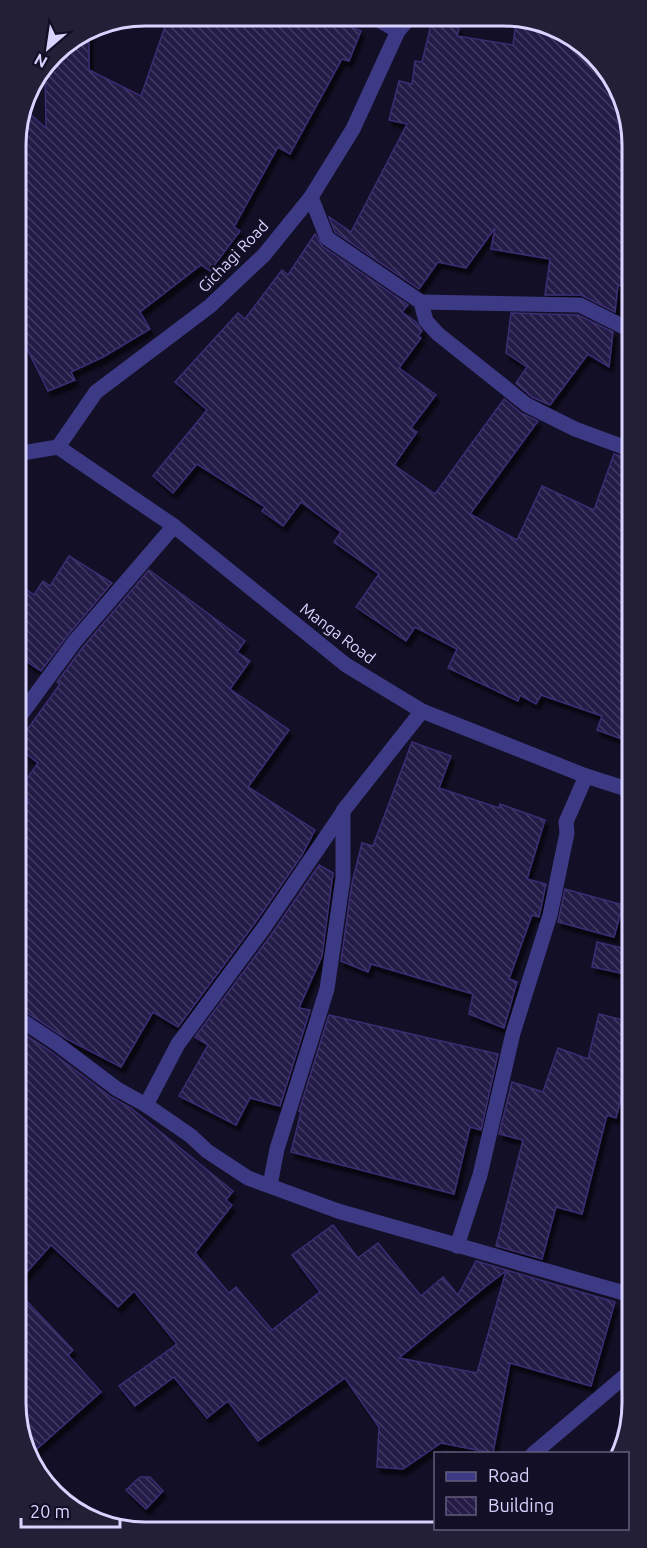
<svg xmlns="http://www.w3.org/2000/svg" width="647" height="1548" font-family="Ubuntu,sans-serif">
  <defs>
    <pattern id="building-back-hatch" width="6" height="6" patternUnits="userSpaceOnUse" patternTransform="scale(1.5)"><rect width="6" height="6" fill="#241b47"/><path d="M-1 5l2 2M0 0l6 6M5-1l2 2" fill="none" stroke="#433b63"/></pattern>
    <filter id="shadow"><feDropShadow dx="3.5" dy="6" stdDeviation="1.5" flood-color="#0009"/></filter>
  </defs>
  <rect width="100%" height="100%" fill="#130f26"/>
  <g fill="url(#building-back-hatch)" stroke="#3b2d73" stroke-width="1.5" fill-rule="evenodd" filter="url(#shadow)">
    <polygon points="169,15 325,16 361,31 349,61 342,59 290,154 278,147 234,227 240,231 210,271 201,265 140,312 150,329 103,357 71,372 75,380 48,391 16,326 15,136 23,108 46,128 45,65 59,47 89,29 89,70 141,96"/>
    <polygon points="432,21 459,28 457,36 513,45 516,21 542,25 594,53 628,111 628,287 618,285 615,312 581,295 545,295 550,259 491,249 495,228 466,268 438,262 419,289 335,232 329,217 351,232 407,124 389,120 399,81 412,84 415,61 422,62"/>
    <polygon points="315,234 322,246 408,305 402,312 416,322 422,331 418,336 421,338 399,368 436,395 411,428 417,432 394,465 435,494 504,399 521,413 538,421 470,514 517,540 542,486 594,510 614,454 629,459 630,742 597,730 602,716 541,695 536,704 520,695 518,701 448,668 457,649 415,627 406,641 356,607 379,574 334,542 341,532 301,502 283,526 262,511 265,507 197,464 173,493 153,476 207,410 175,382 238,313 245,319 282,270 288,275"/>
    <polygon points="511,313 578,315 613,332 609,367 588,354 550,405 532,397 516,383 527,367 506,353"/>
    <polygon points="69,556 112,583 68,635 41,671 17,655 17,583 34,595 43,581 50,586"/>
    <polygon points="149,570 245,641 237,652 250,661 230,689 289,730 248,787 315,830 302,855 255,923 178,1027 153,1012 121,1067 67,1039 23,1010 18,1008 17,818 29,800 18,791 38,763 17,747 17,744 60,684 57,682 83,647"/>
    <polygon points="412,742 451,756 439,788 499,808 500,804 545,820 527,879 546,884 539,917 532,915 509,979 517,982 504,1028 469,1014 473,994 371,964 368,972 341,961 352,883 362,843 373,846"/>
    <polygon points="319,865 333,873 322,956 299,1008 310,1010 280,1106 250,1098 236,1125 179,1096 208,1045 195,1037 271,935"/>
    <polygon points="565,889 623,905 614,937 558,922"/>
    <polygon points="597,942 626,949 621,973 592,967"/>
    <polygon points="599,1014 631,1022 631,1096 622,1094 616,1118 607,1115 582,1214 556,1207 542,1259 496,1246 523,1140 499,1134 512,1082 543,1092 558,1048 588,1059"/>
    <polygon points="329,1015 498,1054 481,1130 470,1127 454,1194 291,1152 301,1112 299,1111"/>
    <path d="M18 1030 50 1051 111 1097 131 1108 233 1191 226 1200 232 1205 195 1253 229 1293 236 1287 272 1330 320 1292 292 1255 333 1225 358 1258 378 1243 421 1296 443 1277 458 1295 476 1261 615 1302 591 1386 510 1363 493 1453 441 1443 403 1469 377 1467 379 1427 345 1378 258 1441 228 1401 207 1418 174 1377 135 1406 119 1386 177 1344 134 1291 118 1307 51 1245 19 1281ZM506 1271 477 1373 399 1358 485 1287Z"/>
    <polygon points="19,1293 73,1350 68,1355 101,1392 30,1455 19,1437"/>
    <polygon points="140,1477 150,1477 163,1491 146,1509 126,1490"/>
  </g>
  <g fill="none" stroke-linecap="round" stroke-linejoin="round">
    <polyline stroke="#3d3a85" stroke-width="15" points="533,1454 632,1370"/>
    <g stroke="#3d3a85" stroke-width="15">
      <polyline points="373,17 398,31"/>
      <polyline points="311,197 327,238 421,302 426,321 438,334 527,405 575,429 629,449"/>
      <polyline points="421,302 580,305 628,329"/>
      <polyline points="58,447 174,526 346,665 422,711 586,776 630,790"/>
      <polyline points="16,454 58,447 96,392 210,306 264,255 311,197 353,129 398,31 410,17"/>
      <polyline points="17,720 75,641 174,526"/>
      <polyline points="18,1018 56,1043 117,1089 146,1105 191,1136 207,1151 248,1178 338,1211 631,1295"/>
      <polyline points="146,1105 178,1044 263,929 343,812"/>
      <polyline points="270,1185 277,1149 327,989 343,878 343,811 422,711"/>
      <polyline points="457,1246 480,1175 513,1033 550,915 567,833 566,822 586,776"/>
    </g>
  </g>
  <g text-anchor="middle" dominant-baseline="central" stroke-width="5" stroke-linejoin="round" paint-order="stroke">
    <g font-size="16" fill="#d9d4ff" stroke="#130f26">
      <text transform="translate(233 256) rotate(-46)">Gichagi Road</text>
      <text transform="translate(338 633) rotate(37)">Manga Road</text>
    </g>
  </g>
  <path d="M0 0H647V1548H0ZM145 26H503A119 119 0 0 1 622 145V1403A119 119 0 0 1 503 1522H145A119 119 0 0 1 26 1403V145A119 119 0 0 1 145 26Z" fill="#231f37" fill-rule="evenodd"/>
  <path fill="none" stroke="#d9d4ff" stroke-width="3" d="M145 26H503A119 119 0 0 1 622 145V1403A119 119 0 0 1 503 1522H145A119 119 0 0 1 26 1403V145A119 119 0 0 1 145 26Z"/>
  <rect x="434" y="1452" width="195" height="78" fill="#130f26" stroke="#625e7d" stroke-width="1.5"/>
  <rect x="446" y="1472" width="30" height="9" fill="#3d3a85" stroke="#625e7d" stroke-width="1.5"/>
  <text x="488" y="1482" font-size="18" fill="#d9d4ff">Road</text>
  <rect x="446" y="1497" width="30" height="18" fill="url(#building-back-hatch)" stroke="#625e7d" stroke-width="1.5"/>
  <text x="488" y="1512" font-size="18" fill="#d9d4ff">Building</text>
  <g transform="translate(48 48) rotate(209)" stroke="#130f26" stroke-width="4.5" paint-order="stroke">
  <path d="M0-4.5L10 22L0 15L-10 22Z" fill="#d9d4ff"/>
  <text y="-9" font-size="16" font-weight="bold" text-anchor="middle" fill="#d9d4ff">N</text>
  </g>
  <path d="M21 1518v9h99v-9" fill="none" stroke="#d9d4ff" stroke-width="3"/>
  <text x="30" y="1518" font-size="18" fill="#d9d4ff" stroke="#130f26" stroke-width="4.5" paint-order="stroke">20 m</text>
</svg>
